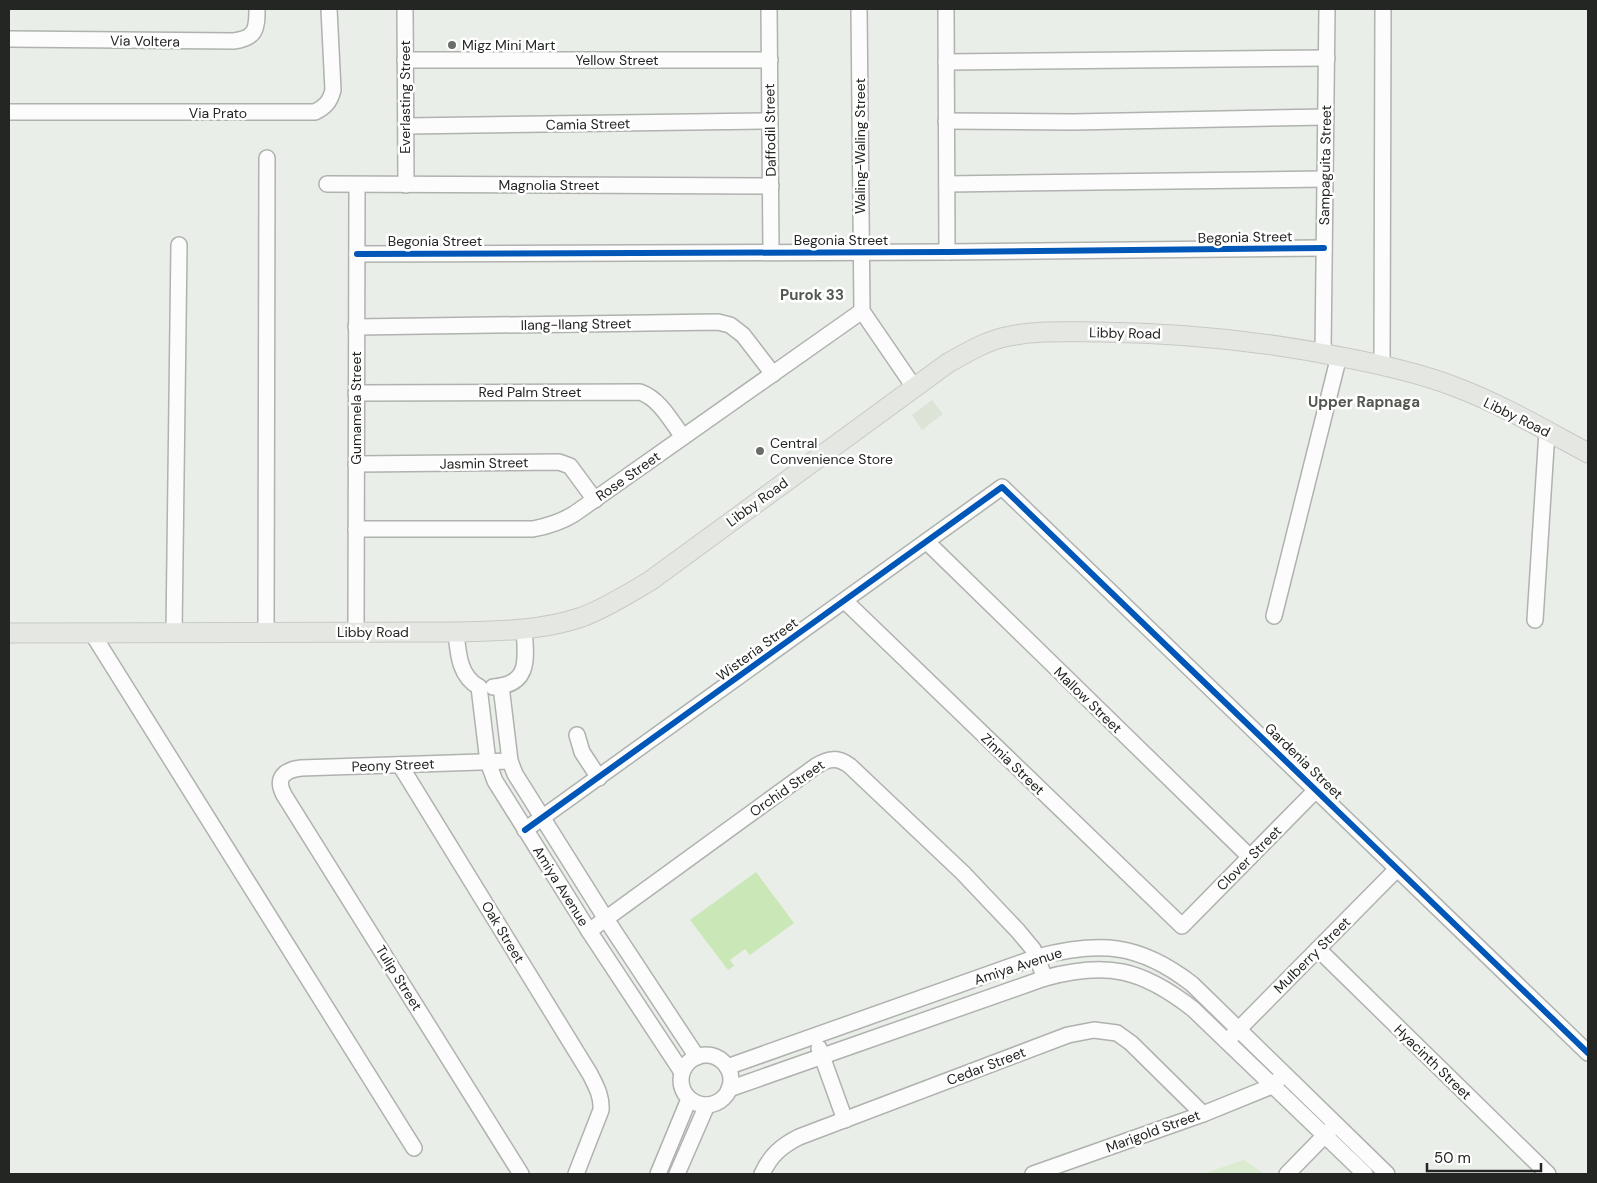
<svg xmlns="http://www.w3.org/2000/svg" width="1597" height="1183" font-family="'DM Sans',sans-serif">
  <rect width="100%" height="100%" fill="#eaeee8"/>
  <polygon fill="#dbe4d7" points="932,400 943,414 922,430 912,415"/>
  <polygon fill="#daebd0" points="1244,1160 1264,1174 1202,1174"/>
  <polygon fill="#cae7b7" points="756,872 794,923 750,955 745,949 730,960 734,966 728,970 690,920"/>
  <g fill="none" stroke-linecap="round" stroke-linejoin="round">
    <g stroke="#afb2ae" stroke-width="18">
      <g id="minor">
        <polyline points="405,9 406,185"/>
        <polyline points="769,9 771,252"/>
        <polyline points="859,9 862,311 914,387"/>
        <polyline points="946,9 947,252"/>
        <path d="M9 39 234 41C256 38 257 29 257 9"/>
        <polyline points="405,60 770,60"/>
        <polyline points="946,62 1327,58"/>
        <path d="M9 112H315C325 107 330 102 333 90L329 9"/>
        <polyline points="946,121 1073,122 1326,117"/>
        <polyline points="406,126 770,121"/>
        <polyline points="327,184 771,186"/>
        <polyline points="947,184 1325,179"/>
        <polyline points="357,254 947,252 1324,248"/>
        <polyline points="356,327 718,322 730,325 743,335 773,374"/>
        <polyline points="1323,352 1327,9"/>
        <polyline points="1382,365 1383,9"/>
        <path d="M356 393 640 392C660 399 671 421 683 437"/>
        <polyline points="356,464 559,462 570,466 595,500"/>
        <path d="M356 529H533C548 526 561 522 574 514L862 311"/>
        <polyline points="927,542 1250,857"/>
        <polyline points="845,601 1182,926 1316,790"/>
        <polyline points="1274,616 1339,356"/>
        <polyline points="1535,620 1547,431"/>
        <polyline points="356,632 357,185"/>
        <path d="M456 632C458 653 459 676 479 687"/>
        <polyline points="92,633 414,1148"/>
        <polyline points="174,633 179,245"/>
        <polyline points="266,633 267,158"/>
        <polyline points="501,686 510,761 515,774 606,919 697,1057"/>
        <polyline points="479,687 488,762 495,781 589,931 682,1072"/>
        <path d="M493 687C531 685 526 658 524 629"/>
        <polyline points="577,735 582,752 599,778"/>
        <path d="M510 761 301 768C284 770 275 778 284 795L521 1174"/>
        <path d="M400 765 590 1074C596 1086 602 1096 601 1110L576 1174"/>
        <polyline points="525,830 1002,487 1588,1053"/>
        <path d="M589 931 816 766C829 758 838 757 850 766L963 873 1018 931 1033 949 1045 978"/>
        <polyline points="1318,949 1548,1174"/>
        <polyline points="1231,1037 1397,869"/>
        <polyline points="819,1048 845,1120"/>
        <circle cx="706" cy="1080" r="25"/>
        <path d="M727 1067 1037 957C1100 941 1139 943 1192 984L1387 1174"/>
        <path d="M729 1089 1045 978C1107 961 1142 969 1193 1009L1365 1174"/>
        <polyline points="658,1174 689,1099"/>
        <polyline points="677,1174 707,1105"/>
        <path d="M762 1174C770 1156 781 1146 799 1137L1068 1035 1094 1030 1117 1033 1131 1043 1203 1114"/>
        <polyline points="1033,1174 1203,1114 1272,1086 1278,1080"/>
        <polyline points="1287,1174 1331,1129"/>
      </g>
    </g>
    <g stroke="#c8c9c7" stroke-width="21">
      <path id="major" d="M9 633 456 632C498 631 541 631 582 617 606 608 628 594 650 581L948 363C968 352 987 340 1010 336 1039 330 1070 332 1100 332 1185 333 1264 341 1347 358 1383 365 1419 373 1453 386 1499 403 1545 430 1588 453"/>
    </g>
    <use href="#minor" stroke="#fcfcfc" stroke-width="15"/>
    <use href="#major" stroke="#e4e7e2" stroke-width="19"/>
    <g stroke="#fff" stroke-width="9">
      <g id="cycleway">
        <polyline points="357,254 947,252 1324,248"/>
        <polyline points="525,830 1002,487 1588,1053"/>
      </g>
    </g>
    <use href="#cycleway" stroke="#0057b8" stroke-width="6"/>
  </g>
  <g fill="#696c67" stroke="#fff" stroke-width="2">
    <circle cx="452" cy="45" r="5"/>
    <circle cx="760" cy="451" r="5"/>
  </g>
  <g text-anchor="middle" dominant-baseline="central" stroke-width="5" stroke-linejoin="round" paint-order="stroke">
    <g font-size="14" fill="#232622" stroke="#fff">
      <text transform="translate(145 41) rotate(1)">Via Voltera</text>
      <text x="617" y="60">Yellow Street</text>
      <text transform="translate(405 97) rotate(-90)">Everlasting Street</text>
      <text x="218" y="113">Via Prato</text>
      <text transform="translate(588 124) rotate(-1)">Camia Street</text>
      <text transform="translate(770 130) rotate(-91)">Daffodil Street</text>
      <text transform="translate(860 146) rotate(-90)">Waling-Waling Street</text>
      <text transform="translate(1325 165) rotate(-89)">Sampaguita Street</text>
      <text x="549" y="185">Magnolia Street</text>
      <text transform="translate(1245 237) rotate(-1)">Begonia Street</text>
      <text x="841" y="240">Begonia Street</text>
      <text x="435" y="241">Begonia Street</text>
      <text transform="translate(576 324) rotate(-1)">Ilang-Ilang Street</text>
      <text transform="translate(1125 333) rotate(1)">Libby Road</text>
      <text x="530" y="392">Red Palm Street</text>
      <text transform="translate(356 408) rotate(-90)">Gumamela Street</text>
      <text transform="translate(1517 417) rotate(26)">Libby Road</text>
      <text transform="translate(484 463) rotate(-1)">Jasmin Street</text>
      <text transform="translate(628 476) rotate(-35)">Rose Street</text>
      <text transform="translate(757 502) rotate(-36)">Libby Road</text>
      <text x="373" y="632">Libby Road</text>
      <text transform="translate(757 649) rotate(-36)">Wisteria Street</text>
      <text transform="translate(1088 700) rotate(44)">Mallow Street</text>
      <text transform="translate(1304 761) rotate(44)">Gardenia Street</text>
      <text transform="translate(1013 764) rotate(44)">Zinnia Street</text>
      <text transform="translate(393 765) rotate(-2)">Peony Street</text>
      <text transform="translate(787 788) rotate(-35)">Orchid Street</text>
      <text transform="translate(1249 858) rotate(-45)">Clover Street</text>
      <text transform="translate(561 886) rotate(58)">Amiya Avenue</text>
      <text transform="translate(503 932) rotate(59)">Oak Street</text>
      <text transform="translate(1312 955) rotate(-45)">Mulberry Street</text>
      <text transform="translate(1018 966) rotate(-18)">Amiya Avenue</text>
      <text transform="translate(399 978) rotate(58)">Tulip Street</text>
      <text transform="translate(1433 1062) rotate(44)">Hyacinth Street</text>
      <text transform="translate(986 1066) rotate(-21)">Cedar Street</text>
      <text transform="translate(1153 1131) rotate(-20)">Marigold Street</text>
    </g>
    <g font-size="14" fill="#232622" stroke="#fff" text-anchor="start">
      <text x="462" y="45">Migz Mini Mart</text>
      <text x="770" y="443">Central<tspan x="770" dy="16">Convenience Store</tspan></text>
    </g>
    <g font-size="15" font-weight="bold" fill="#52584f" stroke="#fff">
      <text x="812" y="295">Purok 33</text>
      <text x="1364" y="402">Upper Rapnaga</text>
    </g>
  </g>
  <rect width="1597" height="1183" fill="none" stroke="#232622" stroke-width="20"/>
  <path d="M1427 1163v8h114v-8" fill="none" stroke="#232622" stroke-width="2.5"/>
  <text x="1434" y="1163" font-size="15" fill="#232622" stroke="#ffffff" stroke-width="4" paint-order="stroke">50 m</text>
</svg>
